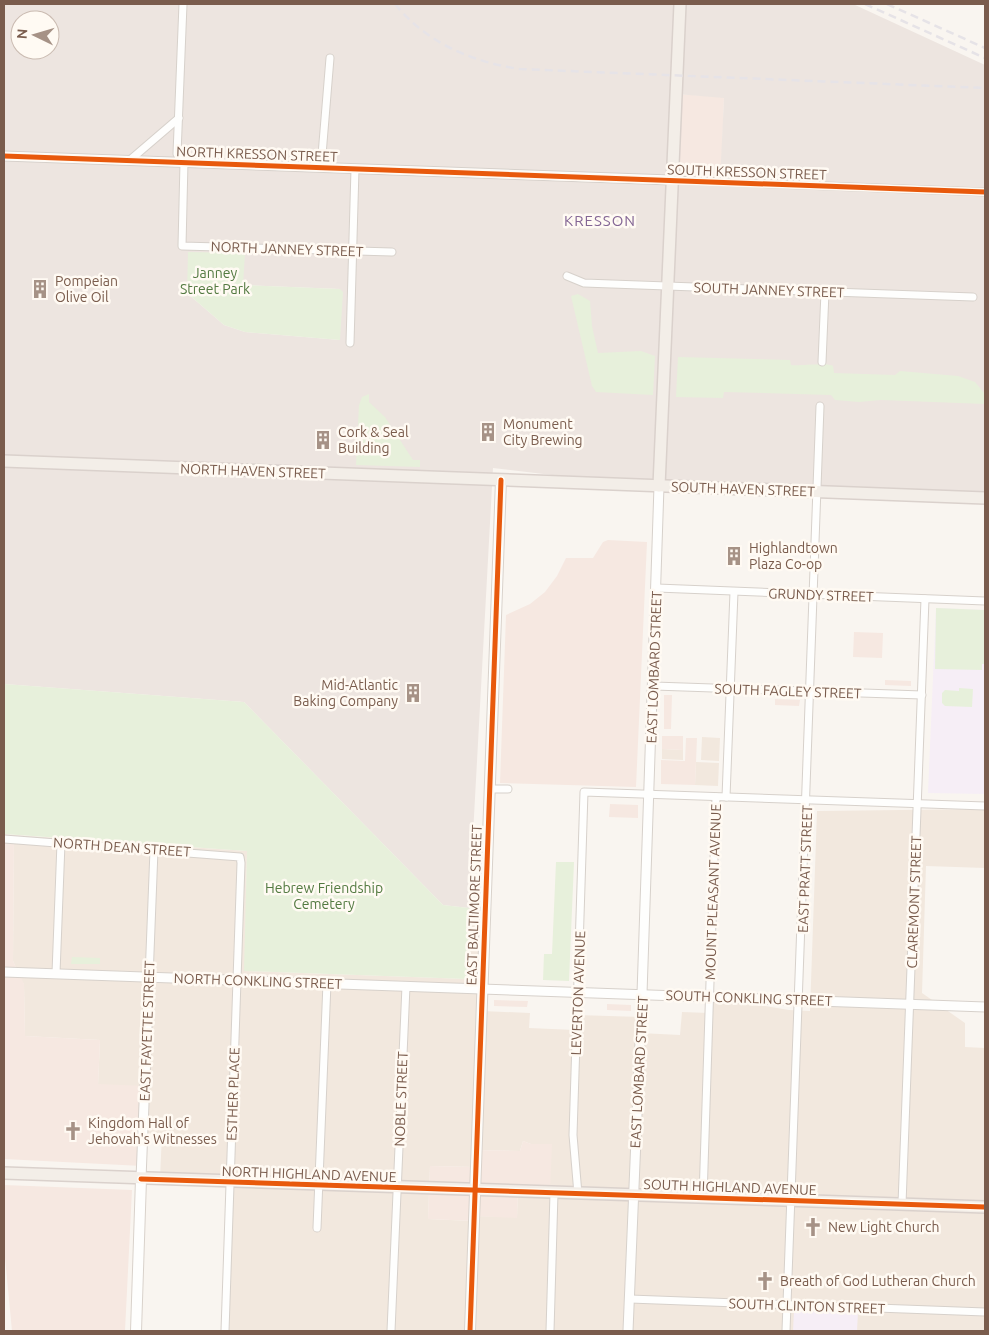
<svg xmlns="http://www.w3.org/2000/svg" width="989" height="1335" font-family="Ubuntu,sans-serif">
  <rect width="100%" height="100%" fill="#f9f5f0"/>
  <g fill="#f2e8de" fill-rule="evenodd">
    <polygon points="702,737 720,738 719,761 701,760"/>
    <polygon points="662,749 683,750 683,760 662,759"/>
    <polygon points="696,762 719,763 718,786 695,785"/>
    <path d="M985 809V868L926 866 922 993 965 1023V1047L985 1048V1331H226L232 1181 160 1178 162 1134 145 1133 98 1085 100 1040 25 1036 24 985 13 961 14 835 247 851 245 971 467 979 469 908 486 906 482 1011 530 1013 529 1028 575 1030 577 1015 641 1017 640 1033 680 1035 682 1012 709 1013 710 997 789 1010 810 1011 817 811ZM523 1141 531 1144 518 1190 517 1217 474 1216 473 1221 428 1219 430 1166 476 1167V1150L520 1151Z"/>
  </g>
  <g fill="#f6e8e1">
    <polygon points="676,94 724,97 721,181 672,180"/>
    <polygon points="608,540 647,542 636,787 500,783 506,615 530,604 545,592 557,576 566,558 593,558 603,542"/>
    <polygon points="854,632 883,633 882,658 853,657"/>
    <polygon points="885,680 911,681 911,686 885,685"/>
    <polygon points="664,695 672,695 671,729 664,729"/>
    <polygon points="775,699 800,700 799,706 775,705"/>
    <polygon points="662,736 683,736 683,750 662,749"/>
    <polygon points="686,738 697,738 695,785 661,784 661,760 685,761"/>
    <polygon points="610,804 638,805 638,818 609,817"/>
    <polygon points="4,834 14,835 13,961 24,984 25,1036 100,1040 98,1084 146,1086 142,1166 4,1159"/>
    <polygon points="494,1000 528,1001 527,1007 494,1006"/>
    <polygon points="607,1004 631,1005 631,1011 607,1010"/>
    <polygon points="523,1141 531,1144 552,1144 550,1192 518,1190 517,1218 474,1216 474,1221 428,1219 430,1166 475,1167 476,1150 520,1151"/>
    <polygon points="4,1185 132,1190 125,1331 12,1331 4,1247"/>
  </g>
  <path fill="#ede5e0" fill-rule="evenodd" d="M4 4H853L985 65V494L661 488 493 468 469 908 443 905 244 702 4 684ZM20 20H50V50H20ZM676 94 724 98 720 181 672 180ZM243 285 340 289V340L245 332 224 325 187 293Z"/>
  <g fill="#f6eef6">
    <polygon points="936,608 985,610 985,794 928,793"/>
    <polygon points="794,1311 858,1312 857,1331 793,1331"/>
  </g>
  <g fill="#e7f0db">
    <polygon points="188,252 245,253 243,285 340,289 343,292 340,340 245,332 224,325 187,293"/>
    <polygon points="578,294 590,301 592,326 598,353 641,351 655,356 653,395 596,392 592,386 571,296"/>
    <path d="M678 357 790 360 791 365C801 366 828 362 833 366L834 373 895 375 900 371 958 376 975 382 985 394V404L881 400 859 402 835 400 831 395 724 392 723 398 676 397Z"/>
    <polygon points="369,394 369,402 385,417 413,460 420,460 420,467 356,465 359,405 362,397"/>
    <polygon points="936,608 985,610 985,664 982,664 982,670 935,669"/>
    <polygon points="4,684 244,702 443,905 469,908 467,979 244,971 247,851 4,834"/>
    <polygon points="959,688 973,689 972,707 945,706 942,703 942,693 945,690 959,691"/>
    <polygon points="556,862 574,862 569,981 543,980 544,954 552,954"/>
    <polygon points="72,957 100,958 100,964 71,964"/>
  </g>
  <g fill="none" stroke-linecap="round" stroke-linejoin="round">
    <g stroke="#d7d1cb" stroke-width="9">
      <g id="minor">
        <polyline points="183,4 177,154 184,162 182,246 392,252"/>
        <polyline points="130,160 179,118"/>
        <polyline points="321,167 330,58"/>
        <polyline points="671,180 985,192"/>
        <polyline points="567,276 584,283 973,297"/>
        <polyline points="350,343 355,169"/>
        <polyline points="822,362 825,292"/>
        <polyline points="657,588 985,601"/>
        <polyline points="654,686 922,695"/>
        <polyline points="490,789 508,789"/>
        <polyline points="726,797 734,592"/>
        <polyline points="4,839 240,857 241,863 225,1331"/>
        <polyline points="56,973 61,843"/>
        <polyline points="149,978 154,850"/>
        <polyline points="578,1194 573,1135 584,792 985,806"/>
        <polyline points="703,1198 716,797"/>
        <polyline points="902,1204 925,599"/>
        <polyline points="317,1228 327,983"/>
        <polyline points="630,1299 985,1312"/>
        <polyline points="391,1331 406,986"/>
        <polyline points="550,1331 554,1193"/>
        <polyline points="786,1331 820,406"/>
      </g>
    </g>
    <g stroke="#d7d1cb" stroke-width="11">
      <g id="tertiary">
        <polyline points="4,156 671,180"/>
        <polyline points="4,972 985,1007"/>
        <polyline points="141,1179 149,978"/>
        <polyline points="628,1331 642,994 659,486"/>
      </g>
    </g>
    <g stroke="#d9d2cb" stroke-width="12">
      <g id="secondary">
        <polyline points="136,1331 141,1179"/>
        <polyline points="470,1331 501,480"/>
      </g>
    </g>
    <g stroke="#dad1cc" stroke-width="14">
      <g id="primary">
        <polyline points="4,461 985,498"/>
        <polyline points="659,486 680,4"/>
        <polyline points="4,1173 985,1207"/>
      </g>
    </g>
    <use href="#minor" stroke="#fefefd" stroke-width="7"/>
    <use href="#tertiary" stroke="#fefefd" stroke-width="9"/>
    <use href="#secondary" stroke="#fefefd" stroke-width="10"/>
    <use href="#primary" stroke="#f3eee8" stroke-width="11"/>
    <g stroke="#e6e3e7" stroke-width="2.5" stroke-dasharray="8 5" stroke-linecap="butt">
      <path d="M395 4C427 43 470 61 519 69L985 88"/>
      <polyline points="865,4 985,58"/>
      <polyline points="887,4 985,48"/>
    </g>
    <g stroke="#fffaf3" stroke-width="8">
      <g id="cycleway">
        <polyline points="4,156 985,192"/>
        <polyline points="141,1179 985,1207"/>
        <polyline points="470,1331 501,480"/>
      </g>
    </g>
    <use href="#cycleway" stroke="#e8590c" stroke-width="5"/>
  </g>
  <defs>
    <g id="building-bare" transform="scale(1.5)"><path d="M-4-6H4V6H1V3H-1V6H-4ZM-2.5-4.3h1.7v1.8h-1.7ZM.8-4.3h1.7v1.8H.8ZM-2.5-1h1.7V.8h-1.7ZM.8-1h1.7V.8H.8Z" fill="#a69286" stroke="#fffaf3" stroke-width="2.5" paint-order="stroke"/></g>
    <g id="church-bare" transform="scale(1.5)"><path d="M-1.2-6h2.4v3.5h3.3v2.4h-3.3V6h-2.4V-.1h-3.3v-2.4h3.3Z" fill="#a69286" stroke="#fffaf3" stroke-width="2.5" paint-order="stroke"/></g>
  </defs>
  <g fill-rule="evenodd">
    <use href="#building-bare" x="40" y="289"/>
    <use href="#building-bare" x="488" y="432"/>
    <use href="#building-bare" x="323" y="440"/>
    <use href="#building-bare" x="734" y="556"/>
    <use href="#building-bare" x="413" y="693"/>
    <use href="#church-bare" x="73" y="1131"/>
    <use href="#church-bare" x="813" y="1227"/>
    <use href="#church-bare" x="765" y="1281"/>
  </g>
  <g text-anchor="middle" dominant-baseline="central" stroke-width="5" stroke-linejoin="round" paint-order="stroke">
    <g font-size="14" fill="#7a5c4d" stroke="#fffaf3">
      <text transform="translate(257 154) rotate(2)">NORTH KRESSON STREET</text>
      <text transform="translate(747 172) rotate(2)">SOUTH KRESSON STREET</text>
      <text transform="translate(287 249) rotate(2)">NORTH JANNEY STREET</text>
      <text transform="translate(769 290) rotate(2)">SOUTH JANNEY STREET</text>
      <text transform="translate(253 471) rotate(2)">NORTH HAVEN STREET</text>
      <text transform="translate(743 489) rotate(2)">SOUTH HAVEN STREET</text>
      <text transform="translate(821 595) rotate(2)">GRUNDY STREET</text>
      <text transform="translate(654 667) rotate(-88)">EAST LOMBARD STREET</text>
      <text transform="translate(788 691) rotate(2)">SOUTH FAGLEY STREET</text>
      <text transform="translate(122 847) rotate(4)">NORTH DEAN STREET</text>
      <text transform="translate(805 869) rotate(-88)">EAST PRATT STREET</text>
      <text transform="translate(713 892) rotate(-88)">MOUNT PLEASANT AVENUE</text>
      <text transform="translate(914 902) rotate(-88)">CLAREMONT STREET</text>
      <text transform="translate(474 905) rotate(-88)">EAST BALTIMORE STREET</text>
      <text transform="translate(258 981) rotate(2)">NORTH CONKLING STREET</text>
      <text transform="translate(578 993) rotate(-88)">LEVERTON AVENUE</text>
      <text transform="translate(749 998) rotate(2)">SOUTH CONKLING STREET</text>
      <text transform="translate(147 1031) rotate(-88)">EAST FAYETTE STREET</text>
      <text transform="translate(639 1072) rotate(-87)">EAST LOMBARD STREET</text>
      <text transform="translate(233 1094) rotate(-88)">ESTHER PLACE</text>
      <text transform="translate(401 1099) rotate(-88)">NOBLE STREET</text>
      <text transform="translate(309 1174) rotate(2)">NORTH HIGHLAND AVENUE</text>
      <text transform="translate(730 1187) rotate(2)">SOUTH HIGHLAND AVENUE</text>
      <text transform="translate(807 1306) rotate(2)">SOUTH CLINTON STREET</text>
    </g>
    <g font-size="14" fill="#537a41" stroke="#fffaf3">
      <text x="215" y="273">Janney<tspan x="215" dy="16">Street Park</tspan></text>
      <text x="324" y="888">Hebrew Friendship<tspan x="324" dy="16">Cemetery</tspan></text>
    </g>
    <g font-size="14" fill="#7a5c4d" stroke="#fffaf3" text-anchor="start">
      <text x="55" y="281">Pompeian<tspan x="55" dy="16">Olive Oil</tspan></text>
      <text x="503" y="424">Monument<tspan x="503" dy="16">City Brewing</tspan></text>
      <text x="338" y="432">Cork &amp; Seal<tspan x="338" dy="16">Building</tspan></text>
      <text x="749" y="548">Highlandtown<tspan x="749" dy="16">Plaza Co-op</tspan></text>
      <text x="398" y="685" text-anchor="end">Mid-Atlantic<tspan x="398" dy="16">Baking Company</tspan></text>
      <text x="88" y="1123">Kingdom Hall of<tspan x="88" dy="16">Jehovah's Witnesses</tspan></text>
      <text x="828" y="1227">New Light Church</text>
      <text x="780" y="1281">Breath of God Lutheran Church</text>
    </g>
    <g font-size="15" letter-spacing="1" fill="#846695" stroke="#fffaf3">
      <text x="600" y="220">KRESSON</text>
    </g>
  </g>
  <rect width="989" height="1335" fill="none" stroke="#7a5c4d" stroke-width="10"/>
  <g transform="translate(35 35) rotate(275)"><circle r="24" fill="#fffaf3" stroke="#cabbb1"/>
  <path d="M0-4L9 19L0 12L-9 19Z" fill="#a69286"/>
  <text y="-8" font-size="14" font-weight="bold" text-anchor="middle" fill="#7a5c4d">N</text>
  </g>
</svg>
